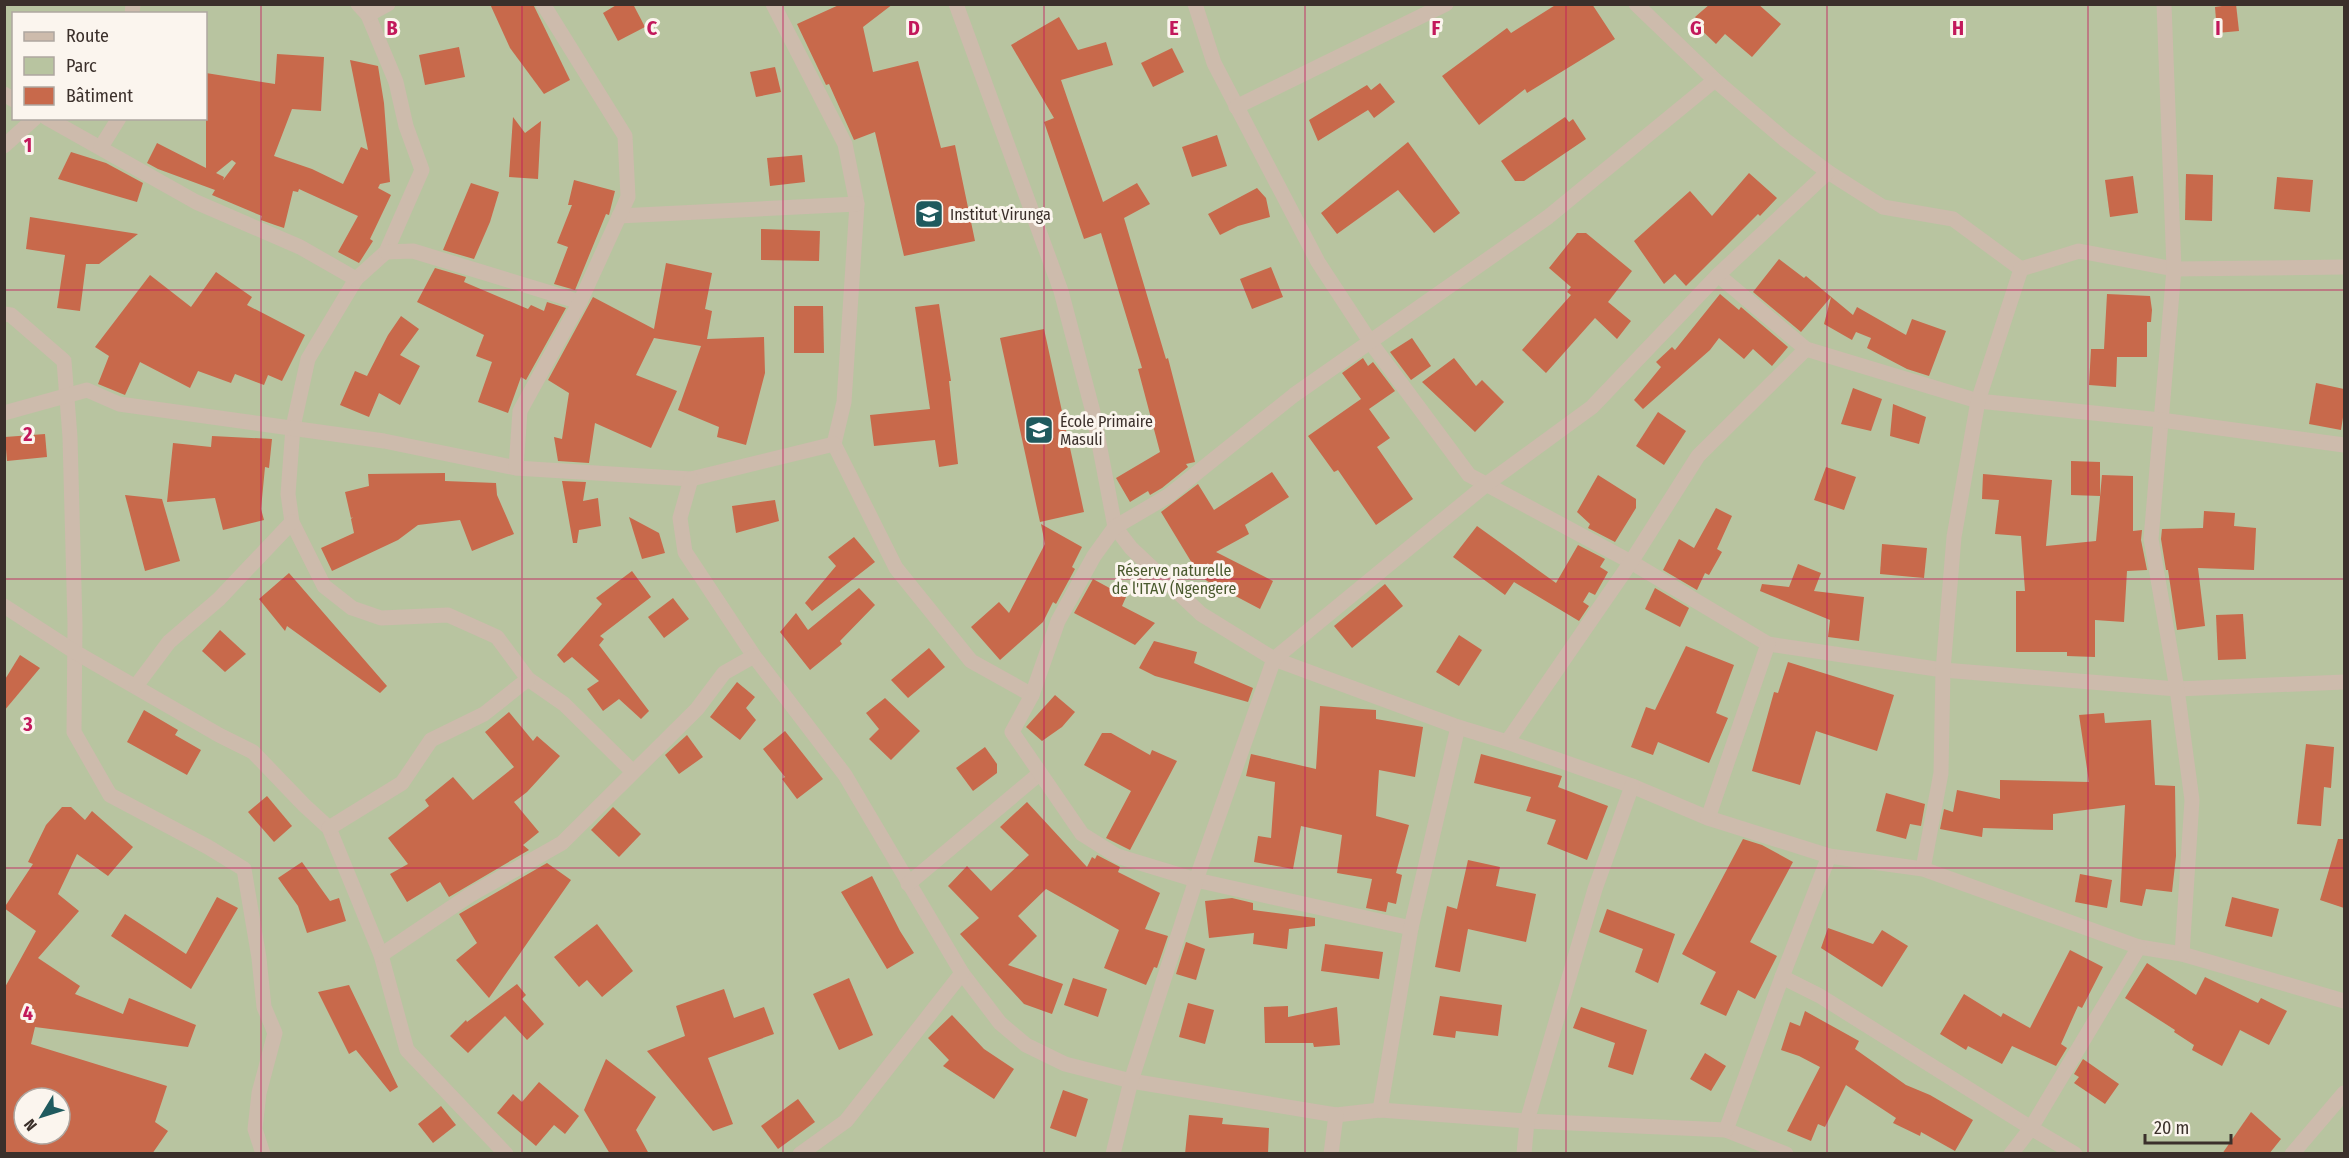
<svg xmlns="http://www.w3.org/2000/svg" width="2349" height="1158" font-family="'Fira Sans Condensed',sans-serif">
  <rect width="100%" height="100%" fill="#f4ebe1"/>
  <path fill="#b8c4a0" fill-rule="evenodd" d="M5 5H2344V1153H5ZM14 14H206V118H14ZM24 1098H60V1134H24Z"/>
  <g fill="#c8694b" fill-rule="evenodd">
    <polygon points="490,4 533,4 570,80 544,94 510,48"/>
    <polygon points="618,4 633,4 645,27 618,41 603,13"/>
    <polygon points="841,4 893,4 863,27 873,72 918,61 941,148 955,145 975,241 904,256 875,132 854,140 829,84 826,85 797,24"/>
    <polygon points="1557,4 1592,4 1615,39 1527,93 1525,89 1479,125 1442,76 1507,28 1511,33"/>
    <polygon points="1710,4 1758,4 1781,24 1752,57 1725,34 1716,44 1696,25 1699,21 1695,17"/>
    <polygon points="2236,4 2239,31 2217,33 2215,7"/>
    <polygon points="1059,17 1078,50 1106,42 1113,65 1061,80 1103,202 1137,183 1150,204 1124,218 1166,359 1168,358 1195,462 1186,464 1188,467 1162,488 1150,495 1148,491 1130,502 1116,478 1160,452 1138,369 1142,368 1101,233 1084,239 1044,122 1054,118 1011,45"/>
    <polygon points="459,47 465,77 425,85 419,55"/>
    <polygon points="1172,48 1184,72 1153,87 1141,63"/>
    <path d="M277 54 324 57 321 111 292 109 274 156 312 169 343 184 361 147 368 150 350 60 378 66 384 103 390 182 380 184 378 188 391 195 370 239 373 241 359 263 338 252 358 216 299 189 298 192 293 191 284 228 275 225 261 220 262 216 212 195 215 190 158 169 147 163 157 143 206 168V73L275 84ZM232 160 236 163 223 180 224 177 216 173Z"/>
    <polygon points="775,67 781,92 756,97 750,72"/>
    <polygon points="1380,83 1395,102 1374,118 1368,110 1318,141 1309,120 1367,85 1371,90"/>
    <polygon points="513,117 525,133 541,121 538,179 509,177"/>
    <polygon points="1565,117 1569,122 1573,119 1586,139 1524,181 1515,181 1501,161"/>
    <polygon points="1217,135 1227,166 1192,177 1182,147"/>
    <polygon points="1408,142 1460,213 1434,233 1398,190 1337,234 1321,213"/>
    <polygon points="71,152 106,163 143,183 137,202 58,179"/>
    <polygon points="802,155 805,182 770,186 767,158"/>
    <polygon points="1749,173 1777,198 1760,216 1758,214 1686,286 1675,274 1664,284 1634,241 1690,191 1712,216"/>
    <polygon points="2186,174 2213,175 2212,221 2185,220"/>
    <polygon points="2133,176 2138,213 2110,217 2105,180"/>
    <polygon points="2277,177 2313,180 2310,212 2274,209"/>
    <polygon points="574,180 615,191 609,215 606,214 575,290 554,284 568,247 557,243 572,205 568,205"/>
    <polygon points="471,183 499,192 490,222 474,259 443,250"/>
    <polygon points="1257,188 1266,198 1270,217 1238,226 1220,235 1208,214"/>
    <polygon points="30,217 138,234 99,264 86,264 80,311 57,308 65,255 26,249"/>
    <polygon points="761,229 820,231 819,261 761,260"/>
    <polygon points="1577,233 1586,233 1632,271 1608,302 1631,321 1617,339 1595,318 1546,373 1522,350 1571,295 1567,292 1571,287 1549,268"/>
    <polygon points="1779,259 1804,278 1806,276 1853,315 1857,307 1906,335 1912,319 1946,331 1929,376 1907,369 1867,348 1871,338 1856,332 1852,340 1824,324 1831,297 1801,332 1753,292"/>
    <polygon points="666,263 712,273 705,309 712,311 707,339 764,337 765,373 746,445 717,437 719,427 678,410 701,346 654,338 636,375 677,391 651,448 595,423 589,463 558,461 554,437 562,439 569,393 548,380 593,297 654,329"/>
    <polygon points="1271,267 1283,297 1252,309 1240,279"/>
    <polygon points="435,268 466,277 464,282 528,309 531,305 544,311 547,302 566,308 526,380 521,377 508,413 478,402 492,362 476,356 484,335 417,302"/>
    <polygon points="216,272 252,297 247,305 305,335 282,381 268,375 264,385 235,374 231,383 198,371 190,388 140,362 125,395 98,384 109,356 95,347 150,275 191,307"/>
    <polygon points="1720,294 1739,310 1741,307 1788,347 1772,366 1753,349 1744,359 1719,338 1710,350 1643,409 1634,400 1661,367 1656,362 1672,347 1675,350"/>
    <polygon points="2107,294 2150,296 2152,310 2151,322 2147,322 2147,357 2117,357 2116,387 2089,385 2091,349 2104,349"/>
    <polygon points="939,304 951,381 949,381 958,464 939,467 935,440 874,446 870,415 930,409 915,307"/>
    <polygon points="794,306 823,306 824,353 794,353"/>
    <polygon points="401,316 419,329 400,355 420,366 400,405 379,393 369,417 340,405 355,371 367,376 388,335"/>
    <polygon points="1044,329 1084,512 1040,522 1000,338"/>
    <polygon points="1412,338 1431,366 1411,380 1390,352"/>
    <polygon points="1363,358 1368,366 1373,362 1395,391 1369,409 1390,438 1377,447 1413,499 1376,525 1338,470 1334,472 1308,436 1361,399 1342,373"/>
    <polygon points="1454,358 1476,386 1482,380 1504,402 1475,432 1422,382"/>
    <polygon points="2316,383 2344,389 2344,411 2341,430 2309,424"/>
    <polygon points="1853,388 1882,399 1871,431 1841,424"/>
    <polygon points="1893,404 1926,417 1919,444 1890,436"/>
    <polygon points="1658,412 1686,431 1664,465 1636,446"/>
    <polygon points="45,434 47,457 7,461 5,437"/>
    <polygon points="212,436 272,439 269,468 265,467 261,509 264,520 223,530 215,498 167,502 173,443 211,447"/>
    <polygon points="2071,461 2100,462 2100,496 2071,495"/>
    <polygon points="1826,467 1856,477 1844,510 1814,500"/>
    <polygon points="1272,472 1289,497 1245,525 1249,534 1216,552 1273,581 1260,609 1207,581 1198,573 1161,512 1198,484 1214,510"/>
    <polygon points="445,473 445,481 496,483 497,495 514,534 472,551 460,520 418,525 398,540 332,571 321,548 354,533 351,519 353,517 351,518 345,492 369,486 368,474"/>
    <polygon points="1983,474 2052,480 2046,546 2096,541 2102,475 2133,476 2133,531 2142,530 2141,540 2147,570 2127,571 2124,622 2095,620 2095,657 2067,656 2067,652 2016,652 2016,591 2025,591 2021,536 1995,534 1999,500 1982,499"/>
    <polygon points="1598,475 1636,499 1636,508 1615,542 1588,528 1590,524 1577,512"/>
    <polygon points="562,481 586,482 583,501 598,498 601,526 579,530 577,543 573,543"/>
    <polygon points="125,495 162,499 180,561 145,571"/>
    <polygon points="775,500 779,521 736,533 732,506"/>
    <polygon points="1716,508 1732,516 1717,549 1722,552 1709,575 1705,573 1697,590 1663,570 1679,539 1694,548"/>
    <polygon points="2204,511 2235,513 2234,526 2256,528 2254,570 2198,568 2205,626 2177,630 2168,570 2166,570 2161,539 2162,529 2203,528"/>
    <polygon points="629,517 659,533 665,553 642,559"/>
    <polygon points="1041,524 1082,547 1072,567 1075,569 1056,604 1053,602 1043,622 1000,660 971,627 999,602 1009,613 1045,544"/>
    <polygon points="1477,526 1556,583 1578,545 1605,559 1600,567 1608,572 1595,595 1589,592 1583,602 1589,606 1579,621 1514,582 1505,595 1453,557"/>
    <polygon points="854,537 875,562 812,611 805,603 836,566 828,557"/>
    <polygon points="1882,544 1927,548 1924,578 1880,574"/>
    <polygon points="1798,564 1821,573 1814,591 1864,597 1859,641 1828,637 1830,620 1760,591 1762,584 1789,587"/>
    <polygon points="632,571 651,597 600,636 604,639 599,645 649,711 641,719 619,699 603,711 587,689 599,681 572,657 564,663 557,655 602,604 596,598"/>
    <polygon points="289,573 387,686 380,693 287,626 285,631 259,599"/>
    <polygon points="1093,579 1126,597 1122,606 1155,623 1135,645 1074,613"/>
    <polygon points="1385,584 1403,606 1352,648 1334,626"/>
    <polygon points="859,588 875,605 840,641 842,644 810,670 780,632 796,613 808,630"/>
    <polygon points="1655,588 1689,608 1680,627 1645,609"/>
    <polygon points="673,598 689,619 664,638 648,617"/>
    <polygon points="2243,614 2246,659 2218,660 2216,615"/>
    <polygon points="220,630 246,654 225,672 202,651"/>
    <polygon points="1459,635 1482,650 1459,686 1436,672"/>
    <polygon points="1154,641 1197,652 1194,663 1253,688 1248,702 1155,676 1139,668"/>
    <polygon points="1686,646 1734,665 1716,713 1728,718 1709,763 1658,742 1653,755 1631,747 1646,707 1655,710"/>
    <polygon points="929,648 945,667 908,698 891,680"/>
    <polygon points="20,655 40,668 4,711 4,681"/>
    <polygon points="1788,662 1894,695 1877,751 1816,731 1800,785 1752,771 1774,692 1778,693"/>
    <polygon points="737,682 755,697 746,708 756,720 740,740 710,717"/>
    <polygon points="1055,695 1075,712 1062,727 1042,741 1026,727"/>
    <polygon points="885,698 920,731 891,760 869,739 879,729 866,713"/>
    <polygon points="1320,706 1376,710 1376,719 1423,727 1415,777 1379,770 1376,816 1409,825 1396,873 1402,875 1396,904 1388,902 1386,912 1366,908 1372,879 1337,873 1342,835 1301,826 1293,869 1254,862 1258,836 1271,838 1275,782 1246,776 1251,754 1316,769"/>
    <polygon points="144,710 178,730 175,735 201,750 187,775 127,742"/>
    <polygon points="509,712 533,741 537,736 560,756 527,792 514,802 539,832 523,845 529,850 449,897 440,882 407,902 390,874 408,864 388,838 429,806 425,800 453,777 473,800 514,767 485,732"/>
    <polygon points="2104,713 2105,723 2151,720 2155,785 2175,786 2176,856 2172,892 2146,889 2142,906 2120,902 2125,805 2053,814 2053,830 1983,828 1982,837 1940,829 1944,809 1953,812 1957,790 2000,799 2000,780 2089,782 2079,715"/>
    <polygon points="785,731 823,779 797,799 782,779 785,777 763,749"/>
    <polygon points="1102,733 1111,733 1150,755 1152,750 1177,761 1130,850 1106,838 1131,791 1084,765"/>
    <polygon points="687,735 703,757 679,774 665,755"/>
    <polygon points="2306,744 2334,747 2331,788 2324,787 2321,826 2297,824"/>
    <polygon points="985,747 997,764 997,773 973,791 956,768"/>
    <polygon points="1481,754 1562,776 1558,787 1608,806 1587,860 1547,844 1556,820 1526,811 1531,797 1474,783"/>
    <polygon points="1886,793 1925,804 1921,826 1910,824 1906,839 1876,831"/>
    <polygon points="267,796 292,826 274,842 248,812"/>
    <polygon points="1027,802 1087,867 1092,857 1095,859 1097,855 1120,867 1118,872 1160,893 1145,929 1168,936 1157,968 1154,967 1146,985 1104,968 1119,930 1046,889 1018,916 1037,936 1008,965 1063,984 1052,1014 1024,1004 960,934 979,918 948,886 967,866 991,891 1029,855 1000,827"/>
    <path d="M62 807H71L85 820 92 811 133 847 108 876 77 854 58 894 79 911 38 958 80 986 75 994 123 1014 129 998 196 1025 188 1047 35 1027 31 1044 167 1086 155 1122 168 1131 152 1154H4V989L36 931 4 908 33 864 28 862 46 825ZM24 1098H60V1134H24Z"/>
    <polygon points="613,807 641,834 619,857 591,830"/>
    <polygon points="1743,839 1762,845 1793,862 1750,942 1777,956 1755,999 1738,990 1726,1016 1700,1004 1716,972 1682,954"/>
    <polygon points="2338,839 2344,839 2344,908 2320,900"/>
    <polygon points="1468,860 1500,867 1496,886 1536,894 1526,942 1468,929 1460,972 1435,967 1447,906 1457,909"/>
    <polygon points="302,862 330,901 339,898 346,921 307,933 298,906 278,878"/>
    <polygon points="547,863 571,880 489,998 456,960 477,943 459,914"/>
    <polygon points="2080,874 2112,880 2107,908 2075,902"/>
    <polygon points="872,876 900,931 914,953 887,969 841,892"/>
    <polygon points="217,897 238,908 191,989 111,936 125,914 186,954"/>
    <polygon points="2232,897 2279,909 2272,937 2225,926"/>
    <polygon points="1232,898 1253,903 1253,910 1315,918 1315,926 1289,929 1287,949 1253,944 1254,933 1209,938 1205,901"/>
    <polygon points="1607,909 1675,934 1658,983 1635,972 1643,949 1599,932"/>
    <polygon points="597,924 633,971 602,997 587,980 579,987 554,957"/>
    <polygon points="1828,928 1873,944 1882,930 1908,946 1882,987 1821,948"/>
    <polygon points="1186,942 1205,949 1196,980 1176,974"/>
    <polygon points="1325,944 1383,952 1379,979 1321,971"/>
    <polygon points="2070,950 2103,967 2082,1008 2078,1006 2061,1044 2067,1048 2056,1066 2012,1046 2002,1064 1968,1046 1966,1050 1940,1034 1964,994 2001,1017 2003,1013 2030,1028"/>
    <polygon points="2147,963 2196,995 2205,977 2258,1003 2261,998 2287,1011 2269,1045 2240,1030 2222,1066 2192,1050 2194,1045 2174,1032 2175,1030 2125,998"/>
    <polygon points="849,978 873,1035 839,1050 813,994"/>
    <polygon points="1073,978 1107,989 1098,1017 1064,1005"/>
    <polygon points="517,984 526,995 522,999 544,1024 527,1040 505,1016 468,1053 450,1036 466,1020 467,1022"/>
    <polygon points="349,985 398,1087 390,1092 356,1050 349,1054 318,992"/>
    <polygon points="724,989 734,1018 764,1007 774,1034 708,1058 733,1124 713,1131 647,1051 685,1036 676,1006"/>
    <polygon points="1440,996 1502,1005 1498,1036 1456,1031 1455,1038 1433,1035"/>
    <polygon points="1188,1003 1214,1010 1205,1044 1179,1037"/>
    <polygon points="1288,1006 1288,1017 1337,1007 1340,1045 1314,1047 1313,1043 1265,1043 1264,1007"/>
    <polygon points="1581,1007 1647,1030 1633,1075 1608,1067 1615,1043 1573,1028"/>
    <polygon points="1805,1011 1859,1041 1855,1049 1906,1085 1930,1095 1973,1120 1955,1151 1921,1132 1920,1136 1893,1123 1896,1118 1846,1085 1825,1127 1818,1124 1811,1141 1787,1131 1820,1067 1799,1056 1781,1050 1790,1022 1800,1026"/>
    <polygon points="952,1015 984,1049 1014,1069 994,1099 943,1066 949,1060 928,1038"/>
    <polygon points="1705,1053 1726,1066 1711,1091 1690,1079"/>
    <polygon points="606,1059 656,1097 636,1130 649,1154 610,1154 584,1110"/>
    <polygon points="2083,1059 2119,1084 2105,1104 2074,1083 2079,1077 2074,1074"/>
    <polygon points="539,1082 579,1116 565,1134 554,1125 536,1146 497,1113 513,1094 522,1102"/>
    <polygon points="1063,1090 1088,1099 1076,1137 1050,1128"/>
    <polygon points="798,1099 815,1122 778,1149 761,1126"/>
    <polygon points="441,1106 456,1125 433,1143 418,1124"/>
    <polygon points="2251,1112 2281,1139 2269,1154 2222,1154"/>
    <polygon points="1189,1115 1223,1118 1222,1124 1269,1128 1268,1154 1185,1154"/>
  </g>
  <g fill="none" stroke-linecap="round" stroke-linejoin="round">
    <g stroke="#cdbbac" stroke-width="15">
      <polyline points="358,4 368,15 396,82 406,126 422,170 386,252 356,279 308,359 293,427 288,494 292,522 324,586 352,608 381,618 448,615 497,637 528,679 564,704 632,771"/>
      <polyline points="773,4 845,144 857,204 844,402 834,444 896,568 971,661 1032,695"/>
      <polyline points="956,4 1061,291 1093,412 1115,527 1131,548 1201,614 1274,659 1458,727 1507,742 1632,786 1708,818 1829,856 1923,869 2139,947 2182,954 2344,1001"/>
      <polyline points="1195,4 1214,63 1318,262 1371,343 1469,475 1631,562 1768,644 1943,670 2177,689 2344,682"/>
      <polyline points="1636,4 1715,80 1785,140 1828,172 1883,207 1953,219 2021,269 2079,251 2174,269 2344,267"/>
      <polyline points="2164,4 2174,269 2151,539 2177,689 2192,800 2182,954"/>
      <polyline points="132,14 133,4"/>
      <polyline points="368,15 388,4"/>
      <polyline points="4,94 14,100"/>
      <polyline points="1236,107 1446,4"/>
      <polyline points="47,118 196,202 300,247 356,279"/>
      <polyline points="4,146 35,118"/>
      <polyline points="101,147 119,118"/>
      <polyline points="619,216 857,204"/>
      <polyline points="386,252 413,251 580,302"/>
      <polyline points="1718,275 1806,349 1978,401 2161,420 2344,445"/>
      <polyline points="4,314 11,315 64,361 70,437 75,624 74,732 110,795 208,847 244,869 259,958 264,1007 275,1033 259,1093 255,1129 263,1154"/>
      <polyline points="4,413 87,390 119,404 384,441 516,468 691,479 834,444"/>
      <polyline points="516,468 520,411 580,302 628,197 625,136 543,4"/>
      <polyline points="691,479 680,518 685,552 754,656 845,775 962,973 1000,1023 1026,1045 1065,1064 1131,1081 1336,1115 1380,1110 1527,1121 1726,1130 1786,1154"/>
      <polyline points="4,606 75,652 219,735 253,752 304,805 329,828 381,955 407,1050 506,1154"/>
      <polyline points="136,686 169,642 219,599 292,522"/>
      <polyline points="1507,742 1631,562 1698,456 1806,349"/>
      <polyline points="1708,818 1768,644"/>
      <polyline points="329,828 402,783 431,740 484,714 528,679"/>
      <polyline points="1923,869 1941,773 1943,670 1954,537 1978,401 2021,269"/>
      <polyline points="908,884 1039,774"/>
      <polyline points="1411,928 1196,880 1117,856 1082,834 1012,732 1032,695 1058,621 1094,556 1115,527 1168,496 1294,395 1548,217 1715,80"/>
      <polyline points="381,955 470,895 562,843 697,709 724,673 754,656"/>
      <polyline points="1782,977 1820,996 2031,1128 2075,1154"/>
      <polyline points="1380,1110 1411,928 1458,727"/>
      <polyline points="1726,1130 1782,977 1829,856"/>
      <polyline points="800,1154 846,1121 962,973"/>
      <polyline points="1113,1154 1131,1081 1196,880 1274,659 1488,483 1592,407 1718,275 1828,172"/>
      <polyline points="1331,1154 1336,1115"/>
      <polyline points="1524,1154 1527,1121 1595,889 1632,786"/>
      <polyline points="2011,1154 2031,1128 2139,947"/>
      <polyline points="2292,1154 2344,1093"/>
    </g>
  </g>
  <path fill="none" stroke="#c2185b" stroke-width="1.5" stroke-opacity="0.55" d="M261 4V1154M522 4V1154M783 4V1154M1044 4V1154M1305 4V1154M1566 4V1154M1827 4V1154M2088 4V1154M4 290H2344M4 579H2344M4 868H2344"/>
  <defs>
    <g id="school-square" transform="scale(1.5)"><rect x="-9" y="-9" width="18" height="18" rx="4" fill="#1f5a5e" stroke="#fbf5ee"/><path d="M0-5L7-2L0 1L-7-2ZM-4 1L0 2.5L4 1V4Q0 6-4 4Z" fill="#fff"/></g>
  </defs>
  <g fill-rule="evenodd">
    <use href="#school-square" x="929" y="214"/>
    <use href="#school-square" x="1039" y="430"/>
  </g>
  <g text-anchor="middle" dominant-baseline="central" stroke-width="6" stroke-linejoin="round" paint-order="stroke">
    <g font-size="16" fill="#3b302b" stroke="#fbf5ee" text-anchor="start">
      <text x="950" y="214">Institut Virunga</text>
      <text x="1060" y="421">École Primaire<tspan x="1060" dy="18">Masuli</tspan></text>
    </g>
    <g font-size="16" fill="#4a5a2e" stroke="#fbf5ee">
      <text x="1174" y="570">Réserve naturelle<tspan x="1174" dy="18">de l'ITAV (Ngengere</tspan></text>
    </g>
  </g>
  <g font-size="20" text-anchor="middle" font-weight="bold" fill="#c2185b" stroke="#fbf5ee" stroke-width="6" stroke-linejoin="round" paint-order="stroke">
    <text x="392" y="35">B</text>
    <text x="652" y="35">C</text>
    <text x="914" y="35">D</text>
    <text x="1174" y="35">E</text>
    <text x="1436" y="35">F</text>
    <text x="1696" y="35">G</text>
    <text x="1958" y="35">H</text>
    <text x="2218" y="35">I</text>
    <text x="28" y="152">1</text>
    <text x="28" y="441">2</text>
    <text x="28" y="731">3</text>
    <text x="28" y="1020">4</text>
  </g>
  <rect width="2349" height="1158" fill="none" stroke="#3b302b" stroke-width="12"/>
  <rect x="12" y="12" width="195" height="108" fill="#fbf5ee" stroke="#aea6a0" stroke-width="1.5"/>
  <rect x="24" y="32" width="30" height="9" fill="#cdbbac" stroke="#aea6a0" stroke-width="1.5"/>
  <text x="66" y="42" font-size="18" fill="#3b302b">Route</text>
  <rect x="24" y="57" width="30" height="18" fill="#b8c4a0" stroke="#aea6a0" stroke-width="1.5"/>
  <text x="66" y="72" font-size="18" fill="#3b302b">Parc</text>
  <rect x="24" y="87" width="30" height="18" fill="#c8694b" stroke="#aea6a0" stroke-width="1.5"/>
  <text x="66" y="102" font-size="18" fill="#3b302b">Bâtiment</text>
  <g transform="translate(42 1116) rotate(232)"><circle r="28" fill="#fbf5ee" stroke="#aea6a0" stroke-width="1.5"/>
  <path d="M0-4.5L10 22L0 15L-10 22Z" fill="#1f5a5e"/>
  <text y="-9" font-size="16" font-weight="bold" text-anchor="middle" fill="#3b302b">N</text>
  </g>
  <path d="M2145 1134v9h86v-9" fill="none" stroke="#3b302b" stroke-width="3"/>
  <text x="2154" y="1134" font-size="18" fill="#3b302b" stroke="#fbf5ee" stroke-width="4.5" paint-order="stroke">20 m</text>
</svg>
